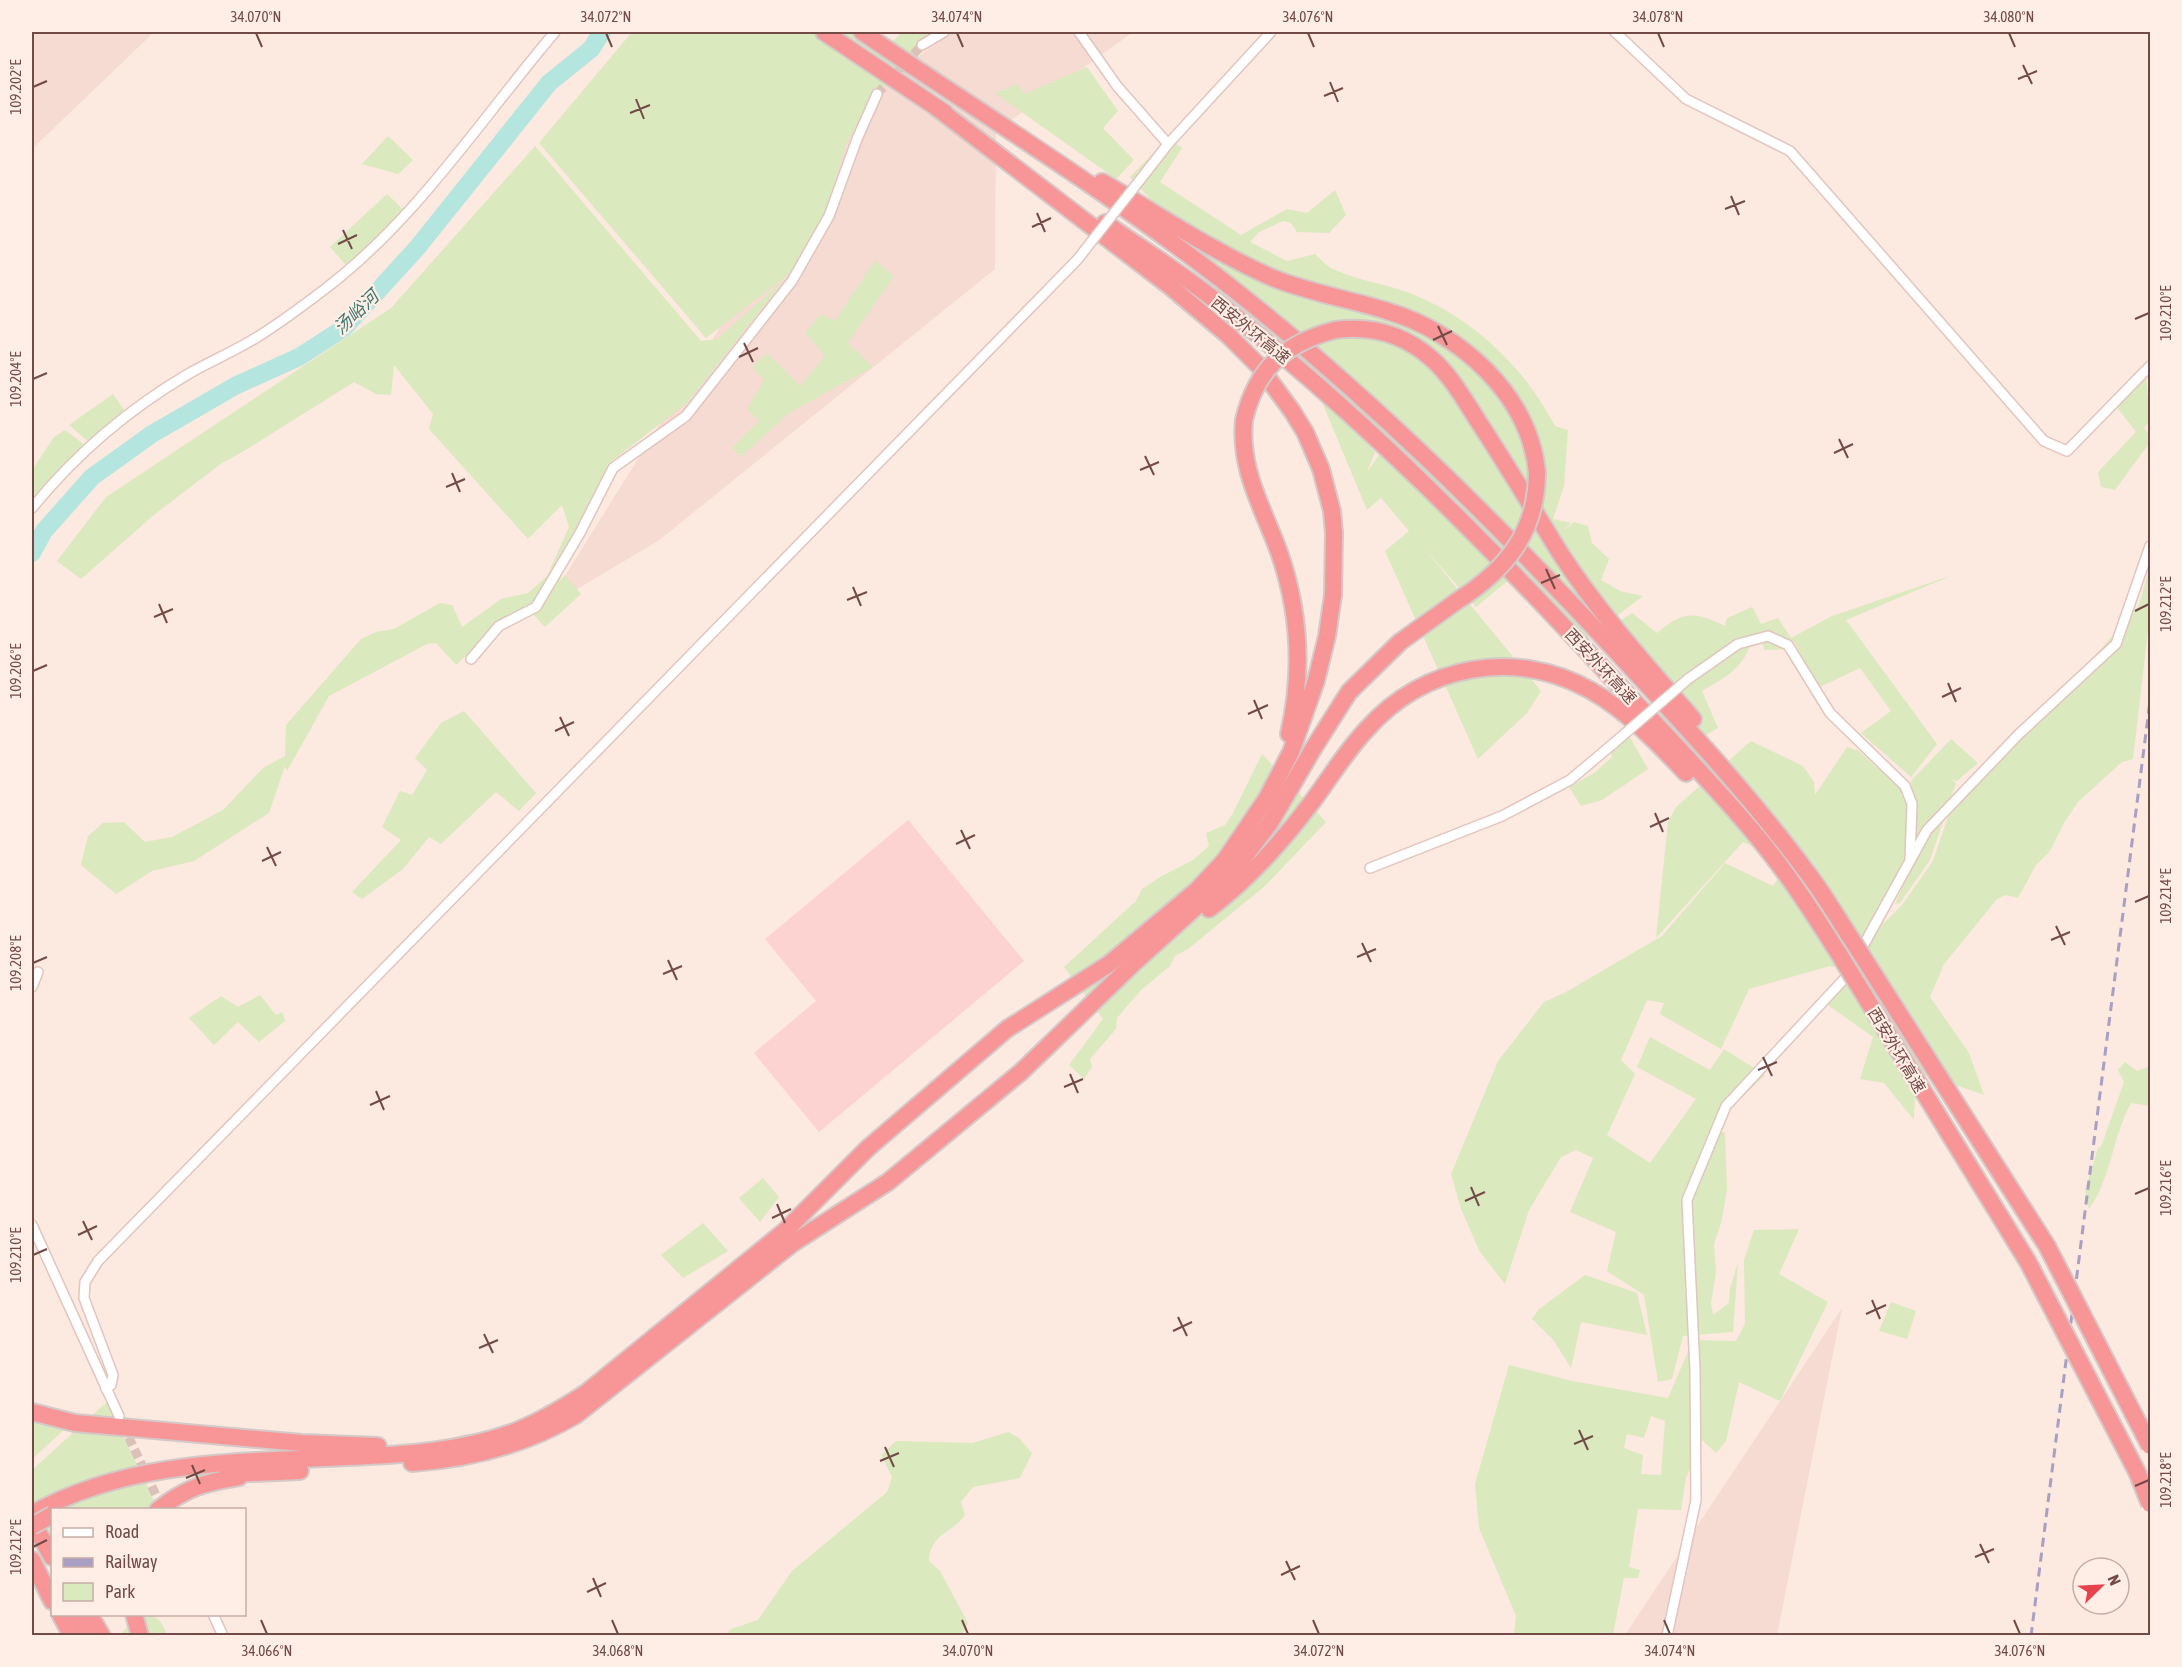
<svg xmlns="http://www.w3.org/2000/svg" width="2182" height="1667" font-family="'Asap Condensed','Noto Sans SC',sans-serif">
  <rect width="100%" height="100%" fill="#fce9df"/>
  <g fill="#f5dbd1">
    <polygon points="32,32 154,32 32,149"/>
    <polygon points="952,32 1133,32 996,131 995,269 658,541 545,608 865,95"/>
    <polygon points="1842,1308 1777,1635 1625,1635"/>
  </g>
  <polygon fill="#fdd3d2" points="908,820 1024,961 819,1132 754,1053 816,1001 765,939"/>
  <g fill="#dbe9be" fill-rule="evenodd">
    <polygon points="632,32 880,32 874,37 884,50 902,32 940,32 887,82 847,141 825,215 790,273 706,338 539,143"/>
    <polygon points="1087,67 1118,111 1103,128 1134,160 1116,179 995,93 1018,84 1024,94"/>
    <polygon points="388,136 413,160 398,174 362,164"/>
    <path d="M1168 138 1182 148 1160 182 1241 235 1287 209 1307 213 1335 190 1346 215 1329 233 1297 232 1291 223 1283 221 1259 232 1250 242 1287 261 1315 254C1321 259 1326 266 1333 269 1358 281 1387 284 1412 294 1473 318 1525 368 1555 426L1568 430 1564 486 1553 519 1571 523 1564 531 1574 522 1588 526 1592 543 1609 559 1601 580 1620 591 1643 596 1581 643 1522 569 1476 607 1424 548 1541 691 1527 713 1478 759 1385 551 1409 531 1381 498 1367 510 1317 390 1375 452 1367 472 1382 451 1130 177Z"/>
    <polygon points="535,146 701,341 717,339 786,278 687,403 608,464 559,582 565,575 581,594 545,627 530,611 504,619 456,665 436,643 427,644 329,696 287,771 285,766 269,813 194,861 152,871 116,894 81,865 88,836 103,823 124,822 145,842 172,837 223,810 263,768 285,756 286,725 361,639 376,632 394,629 440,603 452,605 462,627 501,599 528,593 547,576 569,527 562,505 528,539 429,429 433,414 394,365 391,395 376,394 354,382 244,451 222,463 155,514 81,579 57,561 106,497 391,308"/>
    <polygon points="387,194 410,216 353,273 330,247"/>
    <polygon points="875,260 894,276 848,343 873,367 789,413 741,457 732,448 759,421 747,409 764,380 752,367 767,353 800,386 825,356 805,333 821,314 835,321"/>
    <polygon points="2146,376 2150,421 2144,428 2150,436 2150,442 2115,490 2101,487 2098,472 2136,432 2116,406"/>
    <polygon points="113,394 127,414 91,444 69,425"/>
    <polygon points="65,430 86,446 32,504 32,470 54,437"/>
    <polygon points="2150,566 2150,613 2133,759 2122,762 2078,802 2064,823 2050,851 2036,865 2018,898 2006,895 1997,899 1944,964 1930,997 1969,1053 1984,1095 1927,1075 1915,1084 1914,1120 1884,1083 1860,1079 1873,1037 1825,1003 1850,970 1830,966 1749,989 1721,1049 1660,1014 1664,1003 1647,1000 1621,1060 1635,1074 1607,1135 1650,1163 1696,1099 1637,1067 1650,1037 1710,1070 1724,1049 1765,1075 1717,1122 1709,1136 1725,1132 1727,1189 1722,1219 1714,1244 1716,1273 1711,1303 1713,1315 1729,1303 1730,1289 1738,1262 1733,1332 1683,1336 1672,1379 1658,1382 1644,1295 1607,1271 1616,1232 1570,1212 1593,1158 1576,1150 1561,1157 1529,1210 1505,1284 1480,1252 1461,1209 1451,1174 1498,1061 1544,1002 1566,992 1662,936 1725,863 1773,886 1790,862 1743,842 1656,938 1668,822 1676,807 1751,741 1803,766 1814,782 1815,795 1847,747 1859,751 1876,767 1890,774 1909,796 1913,852 1880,927 1902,905 1933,861 1957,790 2036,724 2139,605"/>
    <path d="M1953 575 1846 620 1937 744 1911 777 1861 733 1891 711 1860 668 1820 687 1793 640 1792 649 1764 650 1763 643 1749 648C1740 671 1722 679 1702 691L1718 728 1664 759 1645 722 1669 708 1618 622 1632 613 1657 633C1683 611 1694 611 1725 626L1727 618 1752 607 1761 624 1778 618 1791 638 1832 616Z"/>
    <polygon points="464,711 536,793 519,811 496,792 441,844 429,837 403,869 362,899 352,892 401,840 382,827 400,791 412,795 427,770 415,758 441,723"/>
    <polygon points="1628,734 1648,769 1602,800 1581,806 1569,787 1594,773 1612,757 1609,746 1622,745 1619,737"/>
    <polygon points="1951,739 1978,763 1957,781 1950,779 1956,783 1930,860 1900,903 1895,904 1918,852 1911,781"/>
    <polygon points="1262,754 1326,822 1265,886 1188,949 1175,956 1170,966 1140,991 1117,1018 1116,1029 1090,1059 1092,1067 1084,1079 1069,1065 1103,1019 1064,967 1136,901 1142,889 1162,876 1193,860 1209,846 1206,833 1225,825 1233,813"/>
    <polygon points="260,995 276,1015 282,1012 285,1021 259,1042 238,1022 214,1045 189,1018 221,996 238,1007"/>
    <path d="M2125 1062 2137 1071 2150 1066V1106L2131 1103C2112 1137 2112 1177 2089 1209L2085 1190 2098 1148 2101 1147 2124 1082 2118 1070Z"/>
    <polygon points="763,1178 779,1197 760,1222 739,1198"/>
    <polygon points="703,1223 728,1251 683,1278 661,1255"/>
    <path d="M1799 1229 1779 1274 1828 1302 1780 1401 1739 1382 1726 1441 1716 1453 1702 1440 1686 1478 1681 1510 1638 1509 1629 1567 1640 1570 1638 1578H1624L1613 1635H1514L1516 1616 1479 1528 1475 1484 1509 1365 1572 1381 1668 1398 1693 1340 1736 1341 1745 1324 1744 1260 1754 1230ZM1651 1416 1665 1421 1661 1475 1641 1474 1643 1455 1624 1448 1627 1434 1644 1438Z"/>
    <polygon points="1585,1275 1637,1293 1647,1335 1581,1322 1571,1368 1554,1341 1532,1319 1538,1310"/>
    <polygon points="1891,1302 1916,1311 1907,1339 1879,1331"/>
    <polygon points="107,1402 158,1509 52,1510 52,1537 32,1498 32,1470"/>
    <polygon points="56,1409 66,1428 32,1459 32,1411 36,1419"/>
    <path d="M1008 1432 1019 1438 1032 1453 1020 1478 973 1487 961 1502 965 1515C952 1534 930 1533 929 1561L940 1571 968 1623 964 1632 955 1636 725 1635 731 1629 758 1620 792 1571 887 1492 892 1477 881 1455 896 1441 973 1443Z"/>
    <path d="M139 1614C158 1615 160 1619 167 1635L119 1636Z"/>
  </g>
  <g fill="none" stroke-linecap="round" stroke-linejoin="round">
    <polyline stroke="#b4e5de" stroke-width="18" points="32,553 44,531 92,477 152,434 235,386 299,357 344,328 417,248 549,83 591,49 602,32"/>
    <g stroke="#dac2b9" stroke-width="9" stroke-dasharray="9 4.5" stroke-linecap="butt">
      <polyline points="877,94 922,45"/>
      <polyline points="123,1425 163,1510"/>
    </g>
    <g stroke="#e2c5be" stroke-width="12">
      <g id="street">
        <polyline points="1079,32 1117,86 1168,144"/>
        <polyline points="1615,32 1686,99 1790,151 2044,441 2067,451 2150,366"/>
        <polyline points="922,45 944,32"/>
        <polyline points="1147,171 1168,144 1271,32"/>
        <path d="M32 508C76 454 130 408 190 373 213 360 237 350 259 336 281 322 304 305 325 289 417 219 481 119 555 32"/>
        <polyline points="471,659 499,626 536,607 580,533 613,468 686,416 792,281 829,216 857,139 877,94"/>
        <polyline points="1688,679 1738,644 1768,636 1788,645 1830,713 1905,786 1912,804 1910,858"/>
        <polyline points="1370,868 1502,816 1570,780 1614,743"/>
        <polyline points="32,987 38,972"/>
        <polyline points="32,1225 119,1416"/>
        <polyline points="106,1389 111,1385 113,1375 84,1298 85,1282 98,1261 1077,260"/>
        <polyline points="213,1614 223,1636"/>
        <polyline points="1667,1636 1696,1500 1695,1370 1687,1200 1726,1106 1846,977 1927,830 2019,734 2116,644 2150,546"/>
      </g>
    </g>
    <g stroke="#d5c9c8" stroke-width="20">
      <g id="highway">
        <polyline points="824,32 945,113"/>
        <path d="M862 32C985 116 1114 195 1232 288 1369 396 1494 520 1613 648 1681 721 1750 795 1809 875 1826 897 1839 921 1854 943"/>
        <path d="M1102 182C1158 214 1213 252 1273 278 1310 293 1349 299 1387 311 1459 332 1529 394 1537 472"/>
        <path d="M1105 223C1144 250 1184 275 1221 305 1362 416 1488 544 1610 676 1659 728 1709 779 1755 834 1787 872 1813 913 1839 954"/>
        <path d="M1335 330C1372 325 1404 334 1432 359 1451 376 1464 399 1478 421 1507 465 1534 511 1562 556 1600 614 1648 667 1693 719"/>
        <path d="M1244 420C1239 469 1263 508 1279 552 1300 612 1303 673 1289 734"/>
        <path d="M1209 909C1249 879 1282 842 1312 802 1330 778 1346 751 1367 729 1424 665 1514 648 1590 690 1626 710 1658 743 1686 773"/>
        <polyline points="32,1412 75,1423 302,1443 378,1446"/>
        <path d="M412 1463C471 1459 525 1445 576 1415L793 1243 888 1182 1021 1072 1135 962 1229 877 1270 823 1313 749 1349 692 1400 642 1457 601"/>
        <polyline points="227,1474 300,1471"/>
        <path d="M158 1510C185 1488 206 1482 239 1477"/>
        <path d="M32 1514C128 1460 240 1462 347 1457 403 1455 461 1451 514 1432 540 1422 563 1408 586 1393L785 1231 868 1148 1007 1029 1109 964 1197 890 1225 860 1267 798 1291 752 1316 681 1327 636 1333 595 1334 533 1332 511 1321 469 1305 432 1292 411 1259 366 1229 336 1171 287 937 108"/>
        <polyline points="32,1521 52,1557"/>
        <polyline points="32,1560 52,1601"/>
        <polyline points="60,1614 72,1636"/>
        <polyline points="72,1614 86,1636"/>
        <polyline points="89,1614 102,1636"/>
        <polyline points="134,1614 140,1636"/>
      </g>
    </g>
    <use href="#street" stroke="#fff" stroke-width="9"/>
    <use href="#highway" stroke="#f79597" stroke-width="16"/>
    <polyline stroke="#a99fc4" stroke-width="3" stroke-dasharray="9 6" stroke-linecap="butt" points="2031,1636 2150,701"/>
    <g stroke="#e2c5be" stroke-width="12" stroke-linecap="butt">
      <g id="street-bridge">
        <polyline points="1077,260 1147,171"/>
        <polyline points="1614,743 1688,679"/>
      </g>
    </g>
    <g stroke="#d5c9c8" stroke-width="20" stroke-linecap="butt">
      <g id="highway-bridge">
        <path d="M1244 420C1256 369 1285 343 1335 330"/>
        <path d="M1457 601C1506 570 1537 532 1537 472"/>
        <polyline points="1854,943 2047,1246 2150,1446"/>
        <polyline points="1839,954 2028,1262 2137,1472 2150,1504"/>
        <polyline points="32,1526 52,1515"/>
      </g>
    </g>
    <use href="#street-bridge" stroke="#fff" stroke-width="9"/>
    <use href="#highway-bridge" stroke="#f79597" stroke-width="16"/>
  </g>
  <path fill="none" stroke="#724b47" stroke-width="2" d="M256 33 262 47M606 33 612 47M957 33 963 47M1308 33 1314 47M1658 33 1664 47M2009 33 2015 47M2023 65 2032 84M2018 79 2037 71M1330 82 1338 102M33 87 47 81M1324 96 1343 88M636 99 644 119M630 113 650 105M1731 196 1739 215M1725 209 1745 201M1037 213 1045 232M1032 227 1051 218M343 230 352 249M338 244 357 235M2135 319 2149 313M1438 326 1447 345M1433 340 1452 331M744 343 753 362M739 357 758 348M33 379 47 373M1839 439 1848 458M1834 453 1853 444M1145 456 1154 475M1140 470 1159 462M452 473 460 492M446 487 465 479M1546 569 1555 589M1541 583 1560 575M853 587 861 606M847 600 867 592M159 604 167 623M2135 611 2149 604M154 617 173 609M33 671 47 665M1948 683 1956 702M1942 697 1961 688M1254 700 1262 719M1248 714 1268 705M560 717 569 736M555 731 574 722M1655 813 1663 832M1650 827 1669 818M961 830 970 849M956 844 975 835M267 847 276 866M262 861 281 852M2135 902 2149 896M2056 926 2065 945M2051 940 2070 932M1362 943 1371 962M1357 957 1376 949M668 960 677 980M33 963 47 957M663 974 682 966M1763 1057 1772 1076M1758 1070 1777 1062M1070 1074 1078 1093M1064 1087 1083 1079M376 1091 384 1110M370 1105 390 1096M1471 1187 1479 1206M2135 1194 2149 1188M1465 1201 1485 1192M777 1204 785 1223M772 1218 791 1209M83 1221 92 1240M78 1235 97 1226M33 1255 47 1249M1872 1300 1880 1319M1866 1314 1886 1305M1178 1317 1187 1336M1173 1331 1192 1322M484 1334 493 1353M479 1348 498 1340M1579 1430 1588 1450M1574 1444 1593 1436M885 1447 894 1467M880 1461 899 1453M192 1465 200 1484M186 1478 205 1470M2135 1486 2149 1480M1980 1544 1989 1563M33 1547 47 1540M1975 1557 1994 1549M1286 1561 1295 1580M1281 1575 1300 1566M593 1578 601 1597M587 1592 606 1583M261 1620 267 1634M612 1620 618 1634M962 1620 968 1634M1313 1620 1319 1634M1664 1620 1670 1634M2014 1620 2020 1634"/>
  <g text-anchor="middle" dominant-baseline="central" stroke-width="4.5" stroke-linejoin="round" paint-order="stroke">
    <g font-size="16" fill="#724b47" stroke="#ffeee5">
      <text transform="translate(1251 330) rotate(39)">西安外环高速</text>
      <text transform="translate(1601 666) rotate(47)">西安外环高速</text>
      <text transform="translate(1897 1050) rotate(59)">西安外环高速</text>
    </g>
    <g font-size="18" font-style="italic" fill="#3c7871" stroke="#ffeee5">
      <text transform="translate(356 312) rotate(-44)">汤峪河</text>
    </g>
  </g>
  <rect width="2182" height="1667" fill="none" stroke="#ffeee5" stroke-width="66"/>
  <rect x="51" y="1508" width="195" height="108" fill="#ffeee5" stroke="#c7ada6" stroke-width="1.5"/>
  <rect x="63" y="1528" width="30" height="9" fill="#ffffff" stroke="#c7ada6" stroke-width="1.5"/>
  <text x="105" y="1538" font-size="18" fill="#724b47">Road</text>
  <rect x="63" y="1558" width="30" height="9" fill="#a99fc4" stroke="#c7ada6" stroke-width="1.5"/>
  <text x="105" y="1568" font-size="18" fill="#724b47">Railway</text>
  <rect x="63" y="1583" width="30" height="18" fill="#dbe9be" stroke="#c7ada6" stroke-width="1.5"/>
  <text x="105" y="1598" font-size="18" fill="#724b47">Park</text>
  <g transform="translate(2101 1586) rotate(66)"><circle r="28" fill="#ffeee5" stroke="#c7ada6" stroke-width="1.5"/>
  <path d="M0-4.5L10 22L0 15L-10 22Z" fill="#e7434c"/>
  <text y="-9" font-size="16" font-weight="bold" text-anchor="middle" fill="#724b47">N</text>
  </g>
  <rect x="33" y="33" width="2116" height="1601" fill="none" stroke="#724b47" stroke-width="2"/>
  <g font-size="15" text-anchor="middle" fill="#724b47">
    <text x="256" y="22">34.070°N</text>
    <text x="606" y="22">34.072°N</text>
    <text x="957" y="22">34.074°N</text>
    <text x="1308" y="22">34.076°N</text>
    <text x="1658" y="22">34.078°N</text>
    <text x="2009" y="22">34.080°N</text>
    <text transform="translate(16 87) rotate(-90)" y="5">109.202°E</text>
    <text transform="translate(2166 313) rotate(-90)" y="5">109.210°E</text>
    <text transform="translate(16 379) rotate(-90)" y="5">109.204°E</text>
    <text transform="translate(2166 604) rotate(-90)" y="5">109.212°E</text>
    <text transform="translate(16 671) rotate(-90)" y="5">109.206°E</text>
    <text transform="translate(2166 896) rotate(-90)" y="5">109.214°E</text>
    <text transform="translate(16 963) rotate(-90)" y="5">109.208°E</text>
    <text transform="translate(2166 1188) rotate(-90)" y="5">109.216°E</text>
    <text transform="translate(16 1255) rotate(-90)" y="5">109.210°E</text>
    <text transform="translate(2166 1480) rotate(-90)" y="5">109.218°E</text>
    <text transform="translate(16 1547) rotate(-90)" y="5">109.212°E</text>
    <text x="267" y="1656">34.066°N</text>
    <text x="618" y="1656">34.068°N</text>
    <text x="968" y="1656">34.070°N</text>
    <text x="1319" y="1656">34.072°N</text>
    <text x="1670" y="1656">34.074°N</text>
    <text x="2020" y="1656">34.076°N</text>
  </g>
</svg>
